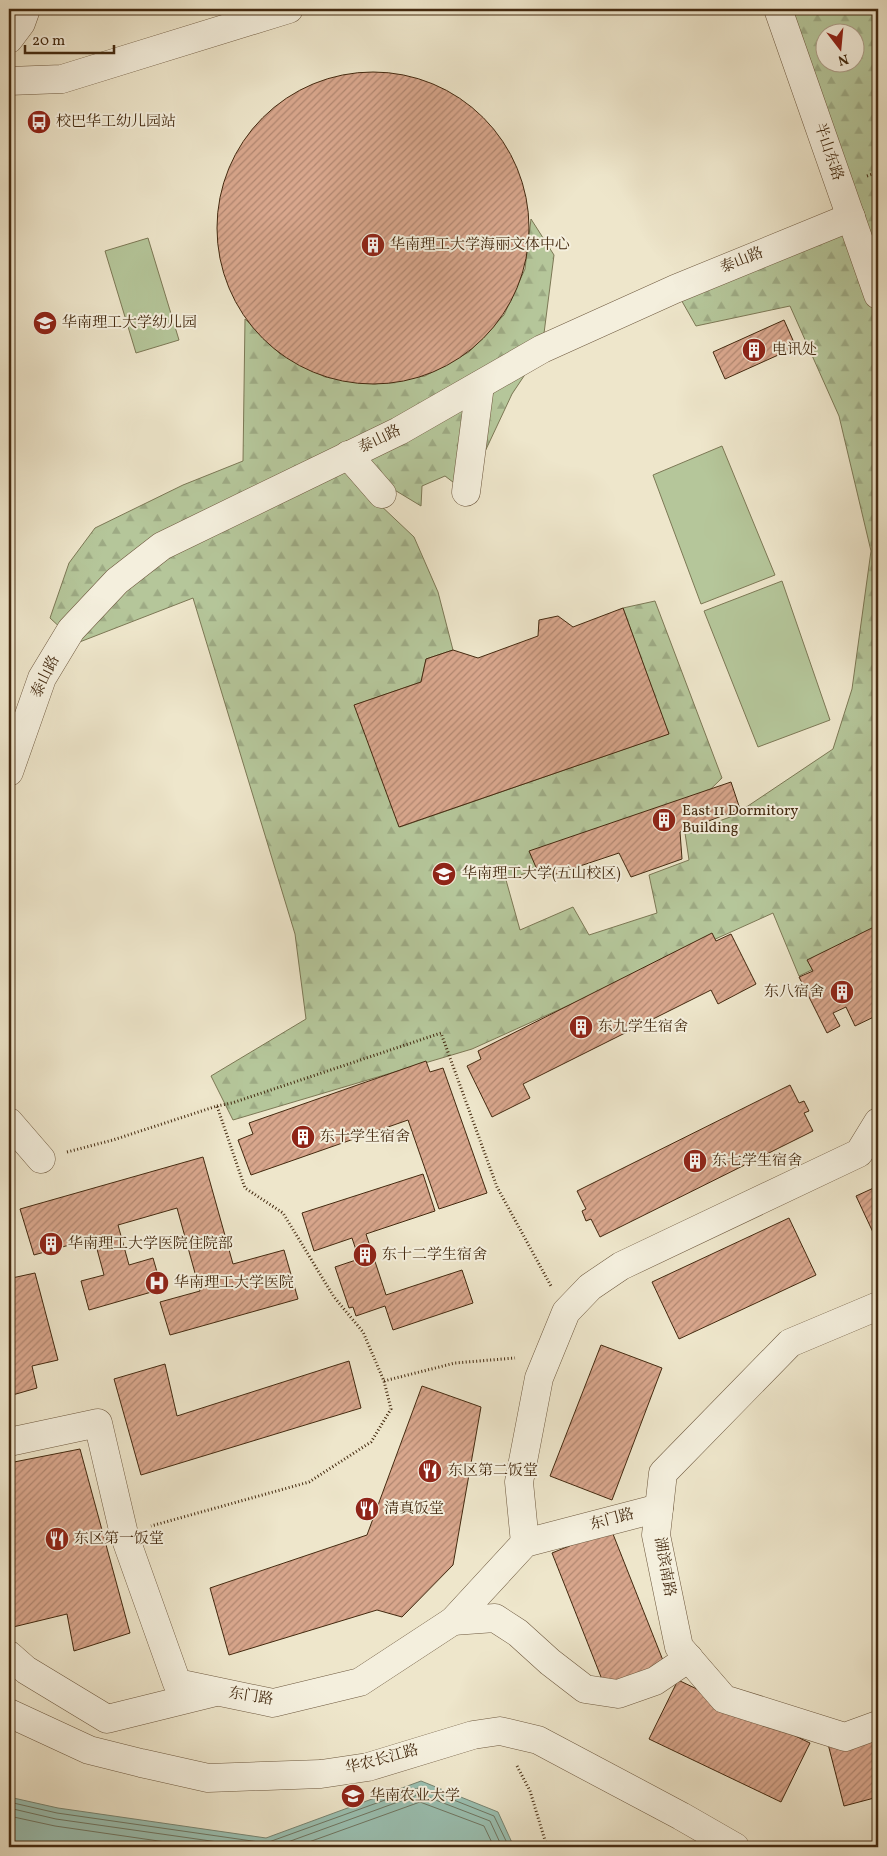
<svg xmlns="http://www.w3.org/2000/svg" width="887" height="1856" font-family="Vollkorn,'Noto Serif SC',serif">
  <defs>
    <pattern id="forest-firs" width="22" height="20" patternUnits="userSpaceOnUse" patternTransform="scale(1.25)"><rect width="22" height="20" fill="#b5c69a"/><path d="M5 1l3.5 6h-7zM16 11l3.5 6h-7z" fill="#9daa84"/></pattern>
    <pattern id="building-hatch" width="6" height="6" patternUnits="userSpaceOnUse" patternTransform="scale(1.25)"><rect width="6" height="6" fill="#d8a68c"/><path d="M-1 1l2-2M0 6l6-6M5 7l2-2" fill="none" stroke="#b18771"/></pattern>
  </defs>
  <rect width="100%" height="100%" fill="#eee6cb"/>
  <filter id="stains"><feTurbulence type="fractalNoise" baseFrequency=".004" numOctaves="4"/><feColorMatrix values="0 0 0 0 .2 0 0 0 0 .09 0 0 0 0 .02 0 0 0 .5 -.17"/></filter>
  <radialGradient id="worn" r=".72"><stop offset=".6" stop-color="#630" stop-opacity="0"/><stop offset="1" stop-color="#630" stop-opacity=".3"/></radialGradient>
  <path fill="url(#forest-firs)" stroke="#7c7855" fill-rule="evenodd" d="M778 9H878V938L799 976 773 913 472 1049 233 1120 211 1076 306 1019 295 934 193 598 77 643 50 618 69 563 95 528 183 485 243 461 245 319 280 354 325 377 375 384 425 376 469 352 504 315 525 269 531 219 554 255 542 349 512 394 466 492 445 476 422 486 421 506 388 486 377 502 414 537 438 592 453 650 426 659 421 682 355 705 400 827 668 734 623 608 655 601 722 778 679 820 506 880 520 930 573 907 589 935 657 913 649 875 689 860 685 833 733 816 833 749 852 689 871 551 839 416 790 306 696 326 675 289 851 217ZM824 32H854V62H824Z"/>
  <g fill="#b5c69a" stroke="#7c7855">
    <polygon points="148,238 179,340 136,353 105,251"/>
    <polygon points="722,446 775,575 701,604 653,475"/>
    <polygon points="782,581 830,720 758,747 704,611"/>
  </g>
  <polygon fill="#9ac0b2" stroke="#788471" points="421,1781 498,1812 514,1847 9,1847 9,1797 58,1808 266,1838"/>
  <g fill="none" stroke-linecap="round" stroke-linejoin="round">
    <g stroke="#6f7561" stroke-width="1">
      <polyline points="9,1802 57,1813 266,1843 421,1787 494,1816 509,1847"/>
      <polyline points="9,1808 56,1819 253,1847"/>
      <polyline points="9,1816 55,1826 200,1847"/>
      <polyline points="274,1847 420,1794 490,1821 502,1847"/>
      <polyline points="295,1847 420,1802 484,1826 494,1847"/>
    </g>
  </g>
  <g fill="url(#building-hatch)" stroke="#442a10">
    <circle cx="373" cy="228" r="156"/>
    <polygon points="784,320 796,347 725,379 713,352"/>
    <polygon points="623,608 669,734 399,827 354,705 421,682 426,659 453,650 478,658 538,636 539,620 558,616 573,627"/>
    <polygon points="731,782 740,809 680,832 682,859 631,877 619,853 541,879 529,851"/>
    <polygon points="878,925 878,1015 855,1026 846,1007 833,1013 840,1026 827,1033 799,977 813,971 807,960"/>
    <polygon points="712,933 716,941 731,934 756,984 718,1004 711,990 523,1084 530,1098 492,1117 467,1066 481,1059 478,1051"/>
    <polygon points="426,1061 430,1072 443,1068 487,1193 439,1209 408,1120 251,1175 238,1140 253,1134 249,1123"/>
    <polygon points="790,1085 799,1103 804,1101 809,1111 804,1113 813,1131 600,1237 591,1219 586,1221 582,1211 586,1209 577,1191"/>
    <polygon points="203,1157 233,1264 284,1250 298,1299 170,1335 160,1302 200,1291 177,1208 118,1225 129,1265 153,1258 162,1289 89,1310 81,1281 104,1275 94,1238 34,1255 20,1209"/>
    <polygon points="423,1174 435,1211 366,1234 386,1295 462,1270 473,1303 393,1330 385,1306 356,1316 353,1307 349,1308 335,1267 359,1259 352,1238 314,1251 302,1213"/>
    <polygon points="878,1186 878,1243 856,1196"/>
    <polygon points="789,1218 816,1275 679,1339 652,1282"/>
    <polygon points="9,1269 12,1278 35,1273 58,1360 32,1366 37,1388 9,1396"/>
    <polygon points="601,1345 662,1368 612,1500 550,1476"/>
    <polygon points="349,1361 361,1408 141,1475 114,1379 165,1364 177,1416"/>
    <polygon points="422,1386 481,1407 453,1565 402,1617 377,1610 229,1655 210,1588 367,1535"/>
    <polygon points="80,1449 130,1633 74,1651 67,1614 9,1628 9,1463"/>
    <polygon points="611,1529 664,1663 605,1687 552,1553"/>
    <polygon points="678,1680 810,1743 781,1802 649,1739"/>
    <polygon points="878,1731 878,1797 844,1806 828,1744"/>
  </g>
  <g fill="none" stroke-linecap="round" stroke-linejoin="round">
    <g stroke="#6e593f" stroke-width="29">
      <g id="street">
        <polyline points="778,9 878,295"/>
        <polyline points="9,39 21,23 26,9"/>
        <polyline points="9,81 62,79 289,9"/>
        <polyline points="348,455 382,494"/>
        <polyline points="466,492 480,385"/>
        <polyline points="9,772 42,678 71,630 117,581 162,546 399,431 542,349 675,289 851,217"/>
        <polyline points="9,1122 41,1159"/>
        <polyline points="878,1306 790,1343 663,1473 656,1535 679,1647 724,1699 845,1737 878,1725"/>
        <polyline points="9,1442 98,1423 124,1534 177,1683 273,1703 360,1682 453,1621 525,1543 659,1508"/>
        <polyline points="525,1543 519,1482 539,1378 566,1312 590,1287 621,1266 859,1153 878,1122"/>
        <polyline points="453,1621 495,1618 518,1633 550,1662 585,1689 618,1694 655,1681 689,1658"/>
        <polyline points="9,1655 26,1670 107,1719 212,1693"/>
        <polyline points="9,1713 89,1750 141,1763 208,1778 321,1774 368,1767 473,1735 500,1731 538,1740 681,1816 735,1847"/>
      </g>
    </g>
    <g stroke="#442a10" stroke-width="3" stroke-dasharray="1 2.5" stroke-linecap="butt">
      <polyline points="867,176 878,172"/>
      <polyline points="217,1106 232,1103 441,1033 497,1187 551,1286"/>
      <polyline points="67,1152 113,1140 217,1106 245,1188 283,1213 334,1297 363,1332 384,1381 391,1409 371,1442 309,1482 151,1526"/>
      <polyline points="384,1381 455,1363 515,1358"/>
      <polyline points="517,1766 530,1791 547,1847"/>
    </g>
    <use href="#street" stroke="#f4efdd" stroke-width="28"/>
  </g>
  <defs>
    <g id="bus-disc" transform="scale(1.25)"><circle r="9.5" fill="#8f2418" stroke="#f4efdd"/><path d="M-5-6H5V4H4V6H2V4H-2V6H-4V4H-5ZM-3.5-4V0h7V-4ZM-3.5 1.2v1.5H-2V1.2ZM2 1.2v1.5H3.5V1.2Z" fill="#fff"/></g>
    <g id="building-disc" transform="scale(1.25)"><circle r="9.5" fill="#8f2418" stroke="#f4efdd"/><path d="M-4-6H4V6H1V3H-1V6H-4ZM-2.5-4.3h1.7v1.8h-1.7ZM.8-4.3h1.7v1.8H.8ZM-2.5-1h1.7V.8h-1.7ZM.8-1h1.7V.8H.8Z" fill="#fff"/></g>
    <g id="school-disc" transform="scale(1.25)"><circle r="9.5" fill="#8f2418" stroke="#f4efdd"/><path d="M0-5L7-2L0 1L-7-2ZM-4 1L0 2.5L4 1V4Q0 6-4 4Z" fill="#fff"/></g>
    <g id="university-disc" transform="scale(1.25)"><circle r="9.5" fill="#8f2418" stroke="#f4efdd"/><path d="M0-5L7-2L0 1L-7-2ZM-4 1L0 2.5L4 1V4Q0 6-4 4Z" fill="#fff"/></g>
    <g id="hospital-disc" transform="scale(1.25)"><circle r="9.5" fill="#8f2418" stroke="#f4efdd"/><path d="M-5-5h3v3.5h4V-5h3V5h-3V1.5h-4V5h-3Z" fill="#fff"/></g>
    <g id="restaurant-disc" transform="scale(1.25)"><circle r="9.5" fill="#8f2418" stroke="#f4efdd"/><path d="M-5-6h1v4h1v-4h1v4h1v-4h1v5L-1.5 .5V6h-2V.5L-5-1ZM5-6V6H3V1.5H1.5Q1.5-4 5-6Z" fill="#fff"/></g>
  </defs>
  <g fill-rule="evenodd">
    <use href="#bus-disc" x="39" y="122"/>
    <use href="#building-disc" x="373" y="245"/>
    <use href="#school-disc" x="45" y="323"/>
    <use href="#building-disc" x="754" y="350"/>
    <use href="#building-disc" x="664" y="820"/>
    <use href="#university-disc" x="444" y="874"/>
    <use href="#building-disc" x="842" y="992"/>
    <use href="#building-disc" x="581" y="1027"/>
    <use href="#building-disc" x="303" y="1137"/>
    <use href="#building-disc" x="695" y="1161"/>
    <use href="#building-disc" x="51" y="1244"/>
    <use href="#building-disc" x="365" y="1255"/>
    <use href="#hospital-disc" x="157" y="1283"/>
    <use href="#restaurant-disc" x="430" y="1471"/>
    <use href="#restaurant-disc" x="367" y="1509"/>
    <use href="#restaurant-disc" x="57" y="1539"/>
    <use href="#university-disc" x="353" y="1796"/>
  </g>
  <g text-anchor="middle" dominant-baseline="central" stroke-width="4" stroke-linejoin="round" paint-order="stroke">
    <g font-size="15" fill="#442a10" stroke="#f4efdd" text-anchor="start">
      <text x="56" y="122">校巴华工幼儿园站</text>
      <text x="390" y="245">华南理工大学海丽文体中心</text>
      <text x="62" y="323">华南理工大学幼儿园</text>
      <text x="772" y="350">电讯处</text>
      <text x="682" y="811">East 11 Dormitory<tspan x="682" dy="17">Building</tspan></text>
      <text x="462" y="874">华南理工大学(五山校区)</text>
      <text x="824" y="992" text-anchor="end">东八宿舍</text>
      <text x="598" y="1027">东九学生宿舍</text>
      <text x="320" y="1137">东十学生宿舍</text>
      <text x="712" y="1161">东七学生宿舍</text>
      <text x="68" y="1244">华南理工大学医院住院部</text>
      <text x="382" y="1255">东十二学生宿舍</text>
      <text x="174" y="1283">华南理工大学医院</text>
      <text x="448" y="1471">东区第二饭堂</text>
      <text x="384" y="1509">清真饭堂</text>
      <text x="74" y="1539">东区第一饭堂</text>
      <text x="370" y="1796">华南农业大学</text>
    </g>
    <g font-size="15" fill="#442a10" stroke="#f4efdd">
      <text transform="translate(828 152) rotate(71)">半山东路</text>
      <text transform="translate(742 261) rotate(-22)">泰山路</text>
      <text transform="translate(380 440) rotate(-26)">泰山路</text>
      <text transform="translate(46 677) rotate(-64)">泰山路</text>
      <text transform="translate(612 1520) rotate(-15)">东门路</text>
      <text transform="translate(664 1567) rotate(80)">湖滨南路</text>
      <text transform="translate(251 1697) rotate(9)">东门路</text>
      <text transform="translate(382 1760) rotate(-15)">华农长江路</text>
    </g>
  </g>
  <rect width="887" height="1856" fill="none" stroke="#eee6cb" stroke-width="30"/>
  <rect x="10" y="10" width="867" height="1836" fill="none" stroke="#442a10" stroke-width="2.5"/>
  <rect x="15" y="15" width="857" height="1826" fill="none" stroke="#442a10"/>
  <g transform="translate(840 48) rotate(164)"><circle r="24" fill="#f4efdd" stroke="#aea08b"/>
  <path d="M0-4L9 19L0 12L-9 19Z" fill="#8f2418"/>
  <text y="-8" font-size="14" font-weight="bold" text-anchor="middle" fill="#442a10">N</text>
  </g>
  <path d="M25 45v8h89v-8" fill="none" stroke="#442a10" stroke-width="2.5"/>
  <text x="32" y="45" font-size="15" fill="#442a10" stroke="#f4efdd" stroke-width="4" paint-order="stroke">20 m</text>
  <rect width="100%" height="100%" filter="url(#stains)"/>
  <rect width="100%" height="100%" fill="url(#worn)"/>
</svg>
